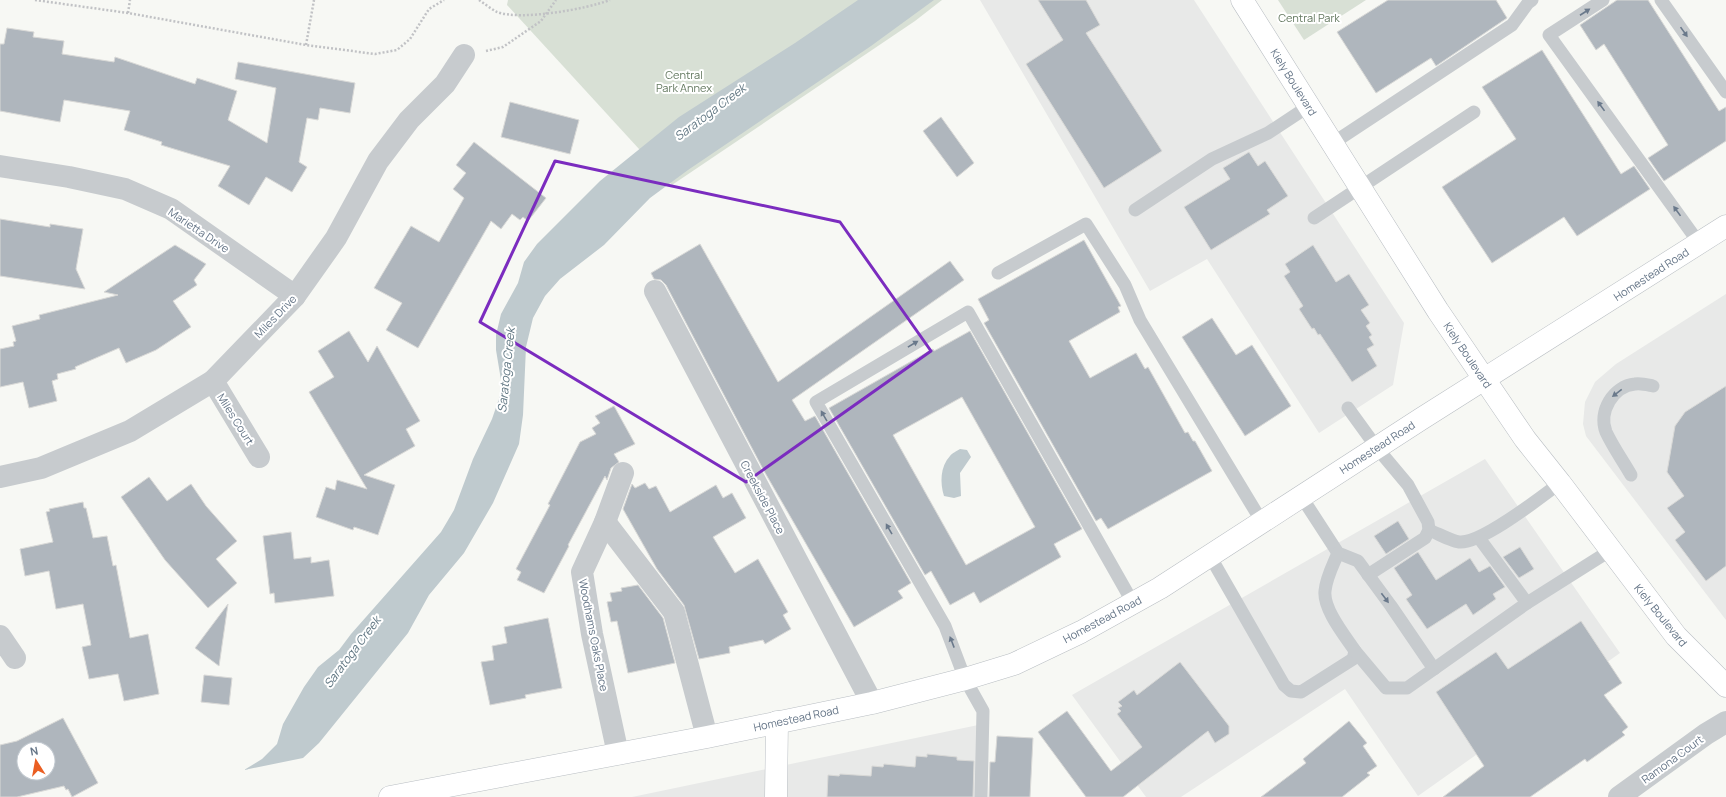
<svg xmlns="http://www.w3.org/2000/svg" width="1726" height="797" font-family="Manrope,sans-serif">
  <rect width="100%" height="100%" fill="#f7f8f4"/>
  <g fill="#e8e9e8">
    <polygon points="980,0 1194,0 1404,323 1393,385 1319,433 1207,259 1150,291"/>
    <polygon points="1726,294 1726,620 1586,436 1583,424 1585,402 1595,382 1616,364"/>
    <polygon points="1485,459 1620,653 1418,796 1345,689 1181,797 1146,797 1072,695"/>
    <polygon points="983,724 978,797 632,797"/>
  </g>
  <g fill="#d8e0d5">
    <polygon points="508,0 942,0 915,21 672,185 507,5"/>
    <polygon points="1278,0 1366,0 1304,40"/>
  </g>
  <g fill="#bfcace">
    <polygon points="858,0 934,0 871,46 688,170 650,198 604,245 560,279 545,296 533,318 526,347 523,415 519,444 493,503 464,553 429,595 408,633 319,743 303,758 244,770 262,759 277,744 283,724 304,687 318,667 339,650 351,634 441,532 454,510 473,459 492,419 501,393 501,380 496,350 496,335 501,314 518,283 524,262 537,244 600,181 679,117 795,43"/>
    <path d="M960 449 967 450 971 457 960 473 961 496 954 498 944 496C940 483 940 467 950 456 952 453 957 451 960 449Z"/>
  </g>
  <g fill="#afb6bd" stroke="#d9d9d7" fill-rule="evenodd">
    <polygon points="1038,0 1086,0 1100,25 1086,33 1162,151 1104,188 1026,64 1063,40"/>
    <polygon points="1388,0 1496,0 1507,18 1436,66 1431,58 1376,93 1337,32"/>
    <polygon points="1617,0 1648,0 1719,111 1726,107 1726,141 1664,181 1648,158 1668,145 1604,44 1596,50 1580,25"/>
    <polygon points="7,28 34,32 33,37 64,41 62,54 114,62 115,57 195,84 197,78 237,91 228,120 267,143 276,88 235,79 238,62 355,83 350,113 320,108 318,120 307,118 299,162 307,167 292,192 266,177 249,205 218,186 230,166 161,145 162,142 124,130 130,111 64,100 60,122 0,111 0,44 4,44"/>
    <polygon points="1542,50 1621,174 1634,166 1650,189 1577,236 1564,217 1492,263 1442,187 1516,139 1482,87"/>
    <polygon points="510,102 579,120 570,154 501,137"/>
    <polygon points="941,117 974,163 957,177 923,131"/>
    <polygon points="474,142 546,198 528,221 523,217 520,220 512,214 501,229 491,221 418,348 386,330 402,303 374,288 411,226 439,242 464,198 453,189 466,173 456,165"/>
    <polygon points="1249,152 1258,166 1265,161 1288,196 1267,210 1270,214 1211,250 1184,207 1230,179 1223,168"/>
    <polygon points="0,219 50,227 50,224 83,229 76,269 85,289 0,276"/>
    <polygon points="1084,240 1121,306 1118,307 1120,312 1069,341 1090,378 1136,353 1145,369 1148,367 1185,433 1188,432 1193,441 1195,441 1212,471 1108,529 1101,518 1096,521 984,323 989,320 978,299"/>
    <polygon points="700,244 778,382 950,261 964,280 792,400 805,421 815,416 911,583 898,591 903,598 854,627 764,471 666,285 661,280 654,279 651,273"/>
    <polygon points="175,245 206,264 194,280 197,285 173,301 191,327 156,350 126,363 119,348 75,367 76,369 57,374 58,379 52,381 57,401 29,408 23,382 0,387 0,349 14,346 13,342 16,341 12,326 40,319 39,315 118,295 104,292"/>
    <polygon points="1313,245 1336,282 1349,274 1369,305 1361,310 1370,323 1366,326 1372,335 1369,337 1374,345 1367,349 1377,366 1352,382 1320,334 1318,335 1314,328 1312,329 1299,309 1303,306 1284,276 1290,272 1285,264"/>
    <polygon points="1212,318 1236,355 1252,345 1291,406 1245,436 1182,337"/>
    <polygon points="349,331 368,362 377,346 420,421 406,429 415,446 364,475 395,485 378,535 354,527 353,530 316,517 326,487 335,490 337,480 367,489 309,392 334,377 318,351"/>
    <path d="M970 331 1082 529 1054 544 1061 557 980 603 974 592 950 605 931 571 925 575 829 408 933 349 934 351ZM962 397 1035 527 966 565 893 435Z"/>
    <polygon points="1726,386 1726,566 1706,581 1675,540 1685,532 1667,508 1684,496 1667,472 1675,426 1685,412"/>
    <polygon points="614,406 635,444 614,454 619,462 611,468 607,480 605,476 568,545 569,546 544,593 517,580 521,572 516,569 550,505 548,504 580,442 596,434 592,428 600,423 595,416"/>
    <polygon points="149,477 167,501 191,484 206,506 237,541 216,559 237,583 208,608 165,560 121,497"/>
    <polygon points="645,483 649,489 656,486 670,512 716,485 723,498 732,493 746,518 713,537 735,573 758,559 788,612 783,615 791,629 765,644 763,640 729,647 730,653 699,659 684,605 657,569 623,509 632,484 635,488"/>
    <polygon points="83,502 84,508 86,508 93,538 107,536 113,566 116,565 130,638 148,634 159,694 124,701 118,674 89,679 82,647 91,645 83,604 56,609 49,571 25,576 20,549 53,542 46,512 50,511 49,509"/>
    <polygon points="1398,521 1409,539 1386,554 1374,536"/>
    <polygon points="291,532 294,559 311,557 311,563 329,560 334,596 275,603 274,593 270,594 263,536"/>
    <polygon points="1520,547 1534,569 1519,578 1503,557"/>
    <polygon points="1418,552 1436,580 1470,558 1479,572 1490,566 1505,587 1493,594 1496,599 1473,615 1466,604 1427,629 1406,599 1412,595 1394,568"/>
    <polygon points="638,585 663,618 675,663 628,673 617,621 611,622 607,602 612,601 610,593 622,591 621,588"/>
    <polygon points="228,604 219,666 195,648"/>
    <polygon points="548,618 562,688 525,695 526,698 490,705 481,662 494,660 492,646 507,643 504,627"/>
    <polygon points="1581,621 1622,683 1604,695 1628,727 1622,732 1625,735 1587,762 1585,759 1530,797 1443,797 1484,766 1436,692 1496,652 1508,669"/>
    <polygon points="1180,662 1229,726 1229,734 1215,743 1208,731 1123,797 1086,797 1038,732 1067,711 1111,771 1142,747 1117,714 1121,711 1118,708 1122,706 1118,702 1134,690 1137,695"/>
    <polygon points="204,675 232,678 229,705 201,702"/>
    <path d="M63 718 98 783 72 797 68 789 66 790 64 786 17 797H0V745L17 741ZM24 749H48V773H24Z"/>
    <polygon points="1349,721 1367,743 1363,746 1377,766 1367,773 1370,775 1342,797 1261,797 1306,763 1303,759"/>
    <polygon points="997,736 1033,738 1030,797 989,797 990,762 995,762"/>
    <polygon points="927,754 957,757 957,760 974,761 973,797 827,797 828,775 839,776 840,774 871,776 872,766 883,767 884,764 915,767 916,756 927,757"/>
  </g>
  <g fill="none" stroke-linecap="round" stroke-linejoin="round">
    <g stroke="#b9bec3" stroke-width="23">
      <g id="secondary">
        <polyline points="1242,0 1438,311 1525,439 1560,483 1676,636 1726,686"/>
        <polyline points="390,797 707,737 872,703 965,679 1014,664 1081,632 1160,588 1421,419 1726,226"/>
        <polyline points="776,797 777,722"/>
      </g>
    </g>
    <g stroke="#c1c2c5" stroke-width="2.5" stroke-dasharray="2 2" stroke-linecap="butt">
      <polyline points="35,0 128,13 306,45 375,54 397,50 410,39 429,9 444,0"/>
      <path d="M479 0C485 4 491 9 497 12 521 21 586 9 610 0"/>
      <polyline points="128,13 130,0"/>
      <polyline points="306,45 314,0"/>
      <polyline points="486,51 503,47 541,21 556,0"/>
    </g>
    <g stroke="#c7cbce" stroke-width="13">
      <polyline points="1603,0 1549,35 1699,243"/>
      <polyline points="1661,0 1726,92"/>
      <polyline points="1333,143 1512,25 1528,3 1532,0"/>
      <polyline points="1135,210 1212,159 1268,133 1309,106"/>
      <polyline points="1314,218 1474,112"/>
      <polyline points="998,273 1086,224 1125,285 1140,320 1262,522"/>
      <polyline points="1348,408 1377,448 1408,485 1428,522 1429,530 1425,538 1368,575"/>
      <path d="M1631 475C1623 461 1613 447 1606 432 1598 412 1613 386 1635 384 1641 383 1648 385 1653 386"/>
      <polyline points="1301,496 1338,553 1358,561 1391,606 1434,669"/>
      <path d="M1429 530C1437 533 1453 542 1460 542 1483 543 1541 497 1560 483"/>
      <polyline points="1479,538 1527,603"/>
      <path d="M1210 556 1284 685 1291 691 1301 692 1353 659 1355 651C1345 636 1323 609 1325 591 1326 578 1333 565 1338 553"/>
      <polyline points="1355,651 1386,688 1407,688 1527,603 1611,550"/>
      <polyline points="981,797 983,711 965,679 945,626 816,402 968,312 1133,603"/>
    </g>
    <g stroke="#c7cbce" stroke-width="22">
      <polyline points="0,166 69,177 125,189 171,209 295,296"/>
      <polyline points="655,291 872,703"/>
      <polyline points="213,381 259,457"/>
      <polyline points="0,477 41,468 130,431 213,381 295,296 336,238 378,161 409,120 445,84 464,55"/>
      <polyline points="605,522 623,473"/>
      <polyline points="0,636 15,658"/>
      <polyline points="618,754 592,634 582,572 605,522 674,612 707,737"/>
      <polyline points="1619,797 1706,734 1726,722"/>
    </g>
    <use href="#secondary" stroke="#fff" stroke-width="22"/>
  </g>
  <defs><path id="oneway-solid" d="M-6-.8H1V-3.2L6.5 0L1 3.2V.8H-6Z"/></defs>
  <g fill="#6a798b">
    <use href="#oneway-solid" transform="translate(1585 12) rotate(-33)"/>
    <use href="#oneway-solid" transform="translate(1684 32) rotate(55)"/>
    <use href="#oneway-solid" transform="translate(1601 106) rotate(-126)"/>
    <use href="#oneway-solid" transform="translate(1677 211) rotate(-126)"/>
    <use href="#oneway-solid" transform="translate(913 344) rotate(-31)"/>
    <use href="#oneway-solid" transform="translate(1617 393) rotate(142)"/>
    <use href="#oneway-solid" transform="translate(824 416) rotate(-120)"/>
    <use href="#oneway-solid" transform="translate(889 529) rotate(-120)"/>
    <use href="#oneway-solid" transform="translate(1385 598) rotate(53)"/>
    <use href="#oneway-solid" transform="translate(952 642) rotate(-111)"/>
  </g>
  <path fill="none" stroke="#7b2cbf" stroke-width="3" stroke-linejoin="round" d="M555 161 840 222 931 351 746 482 480 322Z"/>
  <g text-anchor="middle" dominant-baseline="central" stroke-width="4" stroke-linejoin="round" paint-order="stroke">
    <g font-size="11" fill="#647960" stroke="#fff">
      <text x="1309" y="17">Central Park</text>
      <text x="684" y="74">Central<tspan x="684" dy="13">Park Annex</tspan></text>
    </g>
    <g font-size="11" fill="#657587" stroke="#fff">
      <text transform="translate(1294 82) rotate(58)">Kiely Boulevard</text>
      <text transform="translate(199 230) rotate(34)">Marietta Drive</text>
      <text transform="translate(1651 274) rotate(-33)">Homestead Road</text>
      <text transform="translate(275 316) rotate(-46)">Miles Drive</text>
      <text transform="translate(1468 355) rotate(56)">Kiely Boulevard</text>
      <text transform="translate(236 419) rotate(58)">Miles Court</text>
      <text transform="translate(1377 447) rotate(-33)">Homestead Road</text>
      <text transform="translate(763 497) rotate(62)">Creekside Place</text>
      <text transform="translate(1661 615) rotate(51)">Kiely Boulevard</text>
      <text transform="translate(1102 619) rotate(-28)">Homestead Road</text>
      <text transform="translate(594 635) rotate(79)">Woodhams Oaks Place</text>
      <text transform="translate(796 718) rotate(-12)">Homestead Road</text>
      <text transform="translate(1672 759) rotate(-36)">Ramona Court</text>
    </g>
    <g font-size="12" font-style="italic" fill="#617783" stroke="#fff">
      <text transform="translate(710 112) rotate(-37)">Saratoga Creek</text>
      <text transform="translate(506 370) rotate(-84)">Saratoga Creek</text>
      <text transform="translate(352 652) rotate(-53)">Saratoga Creek</text>
    </g>
  </g>
  <g transform="translate(36 761) rotate(349)"><circle r="19" fill="#ffffff" stroke="#c1c8cf"/>
  <path d="M0-3L7 15L0 10L-7 15Z" fill="#ea5e22"/>
  <text y="-6" font-size="11" font-weight="bold" text-anchor="middle" fill="#657587">N</text>
  </g>
</svg>
